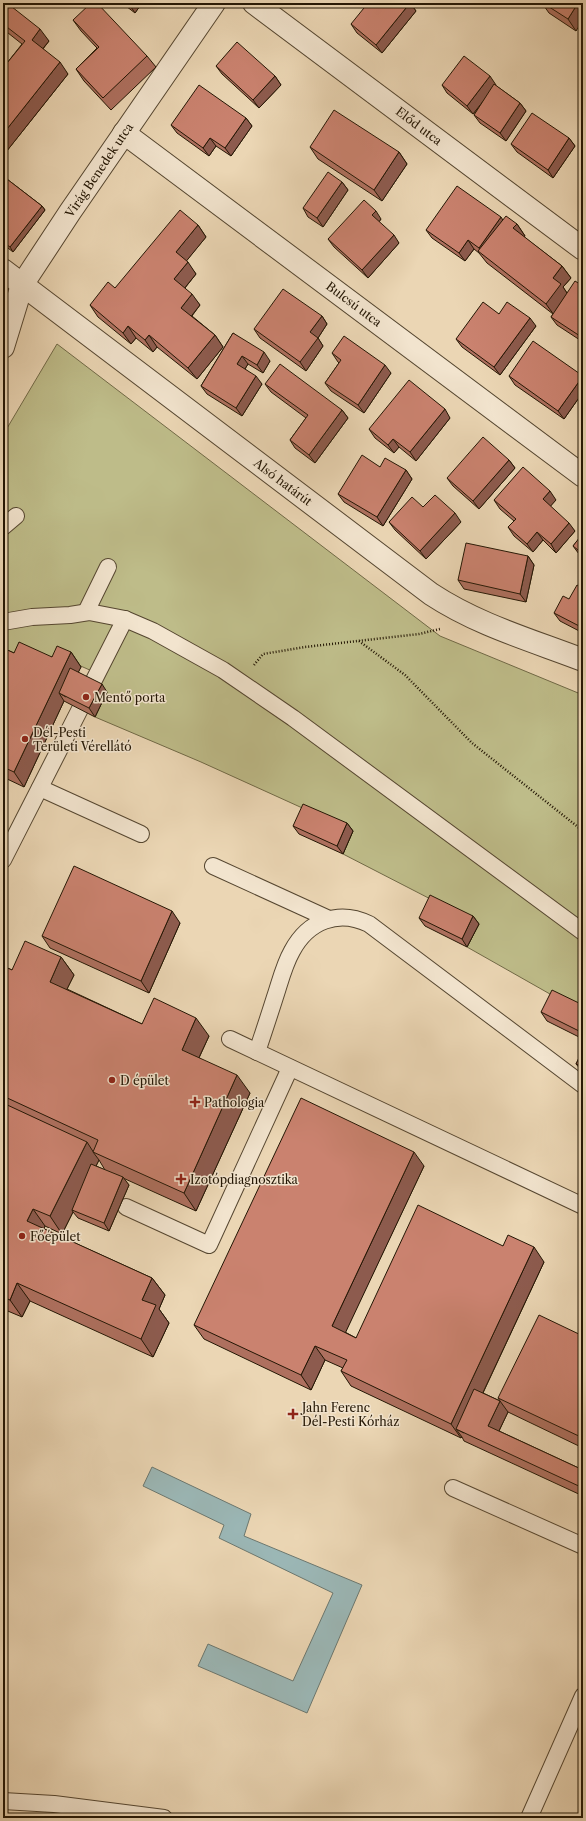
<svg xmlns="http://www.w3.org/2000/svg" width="586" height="1821" font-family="'Libre Caslon Text',serif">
  <rect width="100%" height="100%" fill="#ebd6b4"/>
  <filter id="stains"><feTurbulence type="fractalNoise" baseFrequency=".005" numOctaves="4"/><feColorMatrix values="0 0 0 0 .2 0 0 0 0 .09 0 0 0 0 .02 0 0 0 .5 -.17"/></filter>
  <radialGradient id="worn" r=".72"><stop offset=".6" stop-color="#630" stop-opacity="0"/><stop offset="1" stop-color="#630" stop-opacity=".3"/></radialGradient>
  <polygon fill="#bebc89" stroke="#706946" points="57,344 440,636 583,695 583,1011 557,998 467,947 479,924 343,854 353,831 201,762 95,717 107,692 87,682 92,671 67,660 3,657 3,435"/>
  <polygon fill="#9bb7b6" stroke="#6b776f" points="152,1467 251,1514 244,1536 362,1585 307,1713 198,1666 208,1644 293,1681 333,1593 219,1538 224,1525 143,1486"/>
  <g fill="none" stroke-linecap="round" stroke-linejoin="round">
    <g stroke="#554630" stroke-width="18">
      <g id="service">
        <polyline points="3,527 16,516"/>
        <polyline points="86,612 108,567"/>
        <polyline points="3,622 32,617 70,615 89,612 125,619 153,631 223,670 293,718 583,932"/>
        <polyline points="92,684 125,619"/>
        <polyline points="40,788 141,834"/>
        <polyline points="3,860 80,709"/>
        <polyline points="213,866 329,919"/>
        <polyline points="230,1039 583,1206"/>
        <path d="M257 1052C263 1034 269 1016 275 997 280 982 284 965 292 951 308 921 338 909 369 924L583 1085"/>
        <polyline points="126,1207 209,1245 290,1068"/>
        <polyline points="453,1488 583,1546"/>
        <polyline points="3,1801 54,1804 164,1818"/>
        <polyline points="529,1818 583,1696"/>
      </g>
    </g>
    <g stroke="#554630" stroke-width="24">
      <g id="minor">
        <polyline points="254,3 583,249"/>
        <polyline points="124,133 583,476"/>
        <path d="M3 270 431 594C478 625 531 640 583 660"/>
      </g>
    </g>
    <g stroke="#554630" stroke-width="24">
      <polyline id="tertiary" points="3,347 22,285 70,212 214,3"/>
    </g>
    <g stroke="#231604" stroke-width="2.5" stroke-dasharray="1 2" stroke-linecap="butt">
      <polyline points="359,641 405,675 472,743 583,831"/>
      <polyline points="254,665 263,654 305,647 419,634 440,629"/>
    </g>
    <use href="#service" stroke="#f2e4ce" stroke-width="16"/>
    <use href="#minor" stroke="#f2e4ce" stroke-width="22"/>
    <use href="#tertiary" stroke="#f2e4ce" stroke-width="22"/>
  </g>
  <g fill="#ae705f" stroke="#231604" fill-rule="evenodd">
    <polygon points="3,3 49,41 43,49 68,74 6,152 3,149 3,68 22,44 3,29"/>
    <polygon points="122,3 142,3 135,13"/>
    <polygon points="410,3 416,11 382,53 357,33 351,24"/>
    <polygon points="542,3 583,3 576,31 549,13"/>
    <polygon points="73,20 147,56 156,67 111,110 84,81 76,69 97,48 81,31"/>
    <polygon points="216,66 275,76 281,85 259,108 222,74"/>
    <polygon points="442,85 496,85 495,85 520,103 526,111 506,141 480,123 474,115 484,100 473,114 447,93"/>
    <polygon points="246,118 252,126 231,156 216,146 209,156 177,133 171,125"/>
    <polygon points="569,138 575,146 553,178 517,152 511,144"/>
    <polygon points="310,147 399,152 407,164 382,201 318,159"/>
    <polygon points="3,176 42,206 45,210 13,252 3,244"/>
    <polygon points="342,182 348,190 323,227 308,217 303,208"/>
    <polygon points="381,219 379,222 399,243 368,278 334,247 328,239"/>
    <polygon points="503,220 517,224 525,236 524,237 562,266 571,278 563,287 567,293 583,286 583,342 557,325 551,317 553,314 487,263 479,253 474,249 465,261 432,238 426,230"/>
    <polygon points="198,225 206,237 186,261 196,274 185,288 200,305 192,316 215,335 223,347 197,379 157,347 153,352 136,338 131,344 98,317 90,305 115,288"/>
    <polygon points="499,314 536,326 500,375 462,347 456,339"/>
    <polygon points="322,316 327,324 318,338 323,346 306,371 260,338 254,329"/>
    <polygon points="233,333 270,361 263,373 248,364 245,369 262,384 242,416 207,394 201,386"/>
    <polygon points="332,353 391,373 364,413 331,391 325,383 339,363 338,362"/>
    <polygon points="509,376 583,376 583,392 564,419 515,385"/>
    <polygon points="265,384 342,410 348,418 315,463 295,448 290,440 306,418 271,392"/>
    <polygon points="450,418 416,461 399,447 394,453 375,438 369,429"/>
    <polygon points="509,460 515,468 479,509 453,486 447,478"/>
    <polygon points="380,467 406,470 412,479 383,526 344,502 338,494"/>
    <polygon points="494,500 556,500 550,506 575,531 556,553 543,540 533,552 514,536 508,527 514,521 500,509"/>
    <polygon points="423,507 461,522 426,559 395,530 389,522"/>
    <polygon points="583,534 583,558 579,554 573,546"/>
    <polygon points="528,556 534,565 526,602 464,589 458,580"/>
    <polygon points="583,588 583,633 560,621 554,613"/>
    <polygon points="3,648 14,653 52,657 71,652 81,667 78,672 107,692 95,717 64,701 24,787 3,777"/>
    <polygon points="347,823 353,831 343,854 299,834 293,826"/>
    <polygon points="473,916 479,924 467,947 425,926 419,918"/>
    <polygon points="180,923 149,993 50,948 42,936"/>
    <path d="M61 957 74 975 67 989 142 1024 209 1036 199 1058 250 1093 196 1211 123 1178 129 1185 109 1231 78 1218 73 1212 62 1234 45 1226 44 1229 152 1278 165 1295 159 1309 169 1323 153 1357 30 1301 22 1317 3 1309V966L12 970ZM99 1160 105 1170 96 1166Z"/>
    <polygon points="583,1005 583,1039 547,1021 541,1012"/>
    <polygon points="583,1050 583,1072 576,1064"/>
    <polygon points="424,1166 345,1332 356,1338 503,1246 544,1262 483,1393 500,1401 498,1398 583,1336 583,1448 508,1412 499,1431 583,1470 583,1496 464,1441 462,1437 461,1438 351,1386 341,1371 343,1368 325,1360 311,1390 204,1339 194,1325"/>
  </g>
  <g fill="#8d5b4e" stroke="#231604">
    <polygon points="130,3 142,3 135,13 129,4"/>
    <polygon points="410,3 416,11 382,53 376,45"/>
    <polygon points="578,3 583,3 583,20 576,31 568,19"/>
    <polygon points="40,29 49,41 40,52 32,40"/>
    <polygon points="60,62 68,74 6,152 3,147 3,134"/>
    <polygon points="275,76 281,85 259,108 253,100"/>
    <polygon points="490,76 496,85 473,114 467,106"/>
    <polygon points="520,103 526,111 506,141 500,133"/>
    <polygon points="246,118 252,126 231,156 225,148"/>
    <polygon points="210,138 216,146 209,156 203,148"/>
    <polygon points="569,138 575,146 553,178 548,170"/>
    <polygon points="399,152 407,164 382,201 374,190"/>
    <polygon points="342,182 348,190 323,227 317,218"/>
    <polygon points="42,206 45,210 13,252 10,247"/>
    <polygon points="376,211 381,219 378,223 372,215"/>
    <polygon points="501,217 506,225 485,256 479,248"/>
    <polygon points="517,224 525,236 522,240 513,228"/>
    <polygon points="198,225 206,237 184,264 176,252"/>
    <polygon points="394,235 399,243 368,278 362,270"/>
    <polygon points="468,240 474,249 465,261 459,253"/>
    <polygon points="188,262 196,274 183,290 174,279"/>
    <polygon points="562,266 571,278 563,287 569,296 554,315 546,304 553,278"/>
    <polygon points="192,294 200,305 189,319 181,308"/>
    <polygon points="322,316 327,324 318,338 323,346 306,371 300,362 310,332"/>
    <polygon points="530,318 536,326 500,375 494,367"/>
    <polygon points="128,326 136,338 131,344 123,333"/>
    <polygon points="149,335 157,347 153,352 145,340"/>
    <polygon points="215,335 223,347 197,379 188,368"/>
    <polygon points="264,352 270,361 263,373 257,365"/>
    <polygon points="242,356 248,364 243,372 237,364"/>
    <polygon points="385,365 391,373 364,413 358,405"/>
    <polygon points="256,376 262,384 242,416 236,408"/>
    <polygon points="583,376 583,392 564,419 558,411"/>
    <polygon points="445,409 450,418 416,461 410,452"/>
    <polygon points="342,410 348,418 315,463 309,455"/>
    <polygon points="393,439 399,447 394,453 388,445"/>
    <polygon points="509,460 515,468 479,509 473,501"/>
    <polygon points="406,470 412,479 383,526 377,517"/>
    <polygon points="550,491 556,500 549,508 543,499"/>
    <polygon points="455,513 461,522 426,559 420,551"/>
    <polygon points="569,523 575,531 556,553 551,544"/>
    <polygon points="537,532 543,540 533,552 527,544"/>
    <polygon points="528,556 534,565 526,602 520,594"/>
    <polygon points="71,652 81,667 66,697 59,693 64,701 24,787 14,772"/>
    <polygon points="102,684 107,692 95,717 89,708"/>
    <polygon points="347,823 353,831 343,854 337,846"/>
    <polygon points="172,911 180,923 149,993 141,981"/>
    <polygon points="473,916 479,924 467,947 462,939"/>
    <polygon points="61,957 74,975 62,999 50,982"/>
    <polygon points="196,1018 209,1036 194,1068 182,1050"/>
    <polygon points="237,1075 250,1093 196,1211 184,1193"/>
    <polygon points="87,1142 94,1153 93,1152 99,1160 74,1210 72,1210 73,1212 62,1234 50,1216"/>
    <polygon points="414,1152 424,1166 342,1340 332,1326"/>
    <polygon points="123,1177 129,1185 109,1231 104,1223"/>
    <polygon points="33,1209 45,1226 39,1239 27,1221"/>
    <polygon points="534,1247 544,1262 464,1433 456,1429 462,1437 461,1438 451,1424"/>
    <polygon points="152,1278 165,1295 159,1309 169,1323 153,1357 141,1339 142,1300"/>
    <polygon points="17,1283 30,1301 22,1317 10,1300"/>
    <polygon points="315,1346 325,1360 311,1390 301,1375"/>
    <polygon points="500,1401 508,1412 496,1437 488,1426"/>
  </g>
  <g fill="#ca826f" stroke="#231604">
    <polygon points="3,3 7,3 40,29 32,40 60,62 3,134 3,68 25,41 3,24"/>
    <polygon points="91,3 97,3 147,56 103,98 76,69 99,47 73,20"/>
    <polygon points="368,3 410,3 376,45 351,24"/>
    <polygon points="543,3 578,3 568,19"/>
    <polygon points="237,42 275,76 253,100 216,66"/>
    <polygon points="464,56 490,76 467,106 442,85"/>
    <polygon points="494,84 520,103 500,133 474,115"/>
    <polygon points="199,85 246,118 225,148 210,138 203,148 171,125"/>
    <polygon points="334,110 399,152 374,190 310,147"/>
    <polygon points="532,113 569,138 548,170 511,144"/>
    <polygon points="328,172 342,182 317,218 303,208"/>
    <polygon points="3,176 42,206 10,247 3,242"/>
    <polygon points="457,186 501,217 479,248 468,240 459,253 426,230"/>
    <polygon points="364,200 376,211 372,215 394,235 362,270 328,239"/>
    <polygon points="180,210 198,225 176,252 188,262 174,279 192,294 181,308 215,335 188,368 149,335 145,340 128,326 123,333 90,305 108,282 115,288"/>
    <polygon points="506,216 517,224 513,228 562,266 553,278 561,284 546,304 478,251"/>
    <polygon points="575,281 583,286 583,338 551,317"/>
    <polygon points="283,289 322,316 310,332 318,338 300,362 254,329"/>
    <polygon points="483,302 499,314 507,302 530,318 494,367 456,339"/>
    <polygon points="233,333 264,352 257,365 242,356 237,364 256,376 236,408 201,386"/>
    <polygon points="344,336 385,365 358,405 325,383 341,360 332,353"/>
    <polygon points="533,341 583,376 558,411 509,376"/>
    <polygon points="280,364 342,410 309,455 290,440 308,415 265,384"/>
    <polygon points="409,380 445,409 410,452 393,439 388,445 369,429"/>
    <polygon points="483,437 509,460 473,501 447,478"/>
    <polygon points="362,455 380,467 385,458 406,470 377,517 338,494"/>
    <polygon points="523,467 550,491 543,499 569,523 551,544 537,532 527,544 508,527 516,519 494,500"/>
    <polygon points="435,495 455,513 420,551 389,522 412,497 423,507"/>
    <polygon points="583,533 583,554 573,546"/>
    <polygon points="466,543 528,556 520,594 458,580"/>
    <polygon points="577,585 583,588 583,628 554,613 563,596 569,599"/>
    <polygon points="19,642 52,657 57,646 71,652 14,772 3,767 3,648 14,653"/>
    <polygon points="70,668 102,684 89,708 59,693"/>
    <polygon points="303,804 347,823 337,846 293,826"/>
    <polygon points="74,866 172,911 141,981 42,936"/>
    <polygon points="430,895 473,916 462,939 419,918"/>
    <polygon points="25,941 61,957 50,982 142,1024 154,998 196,1018 182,1050 237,1075 184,1193 93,1152 98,1140 3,1096 3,966 12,970"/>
    <polygon points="552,990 583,1005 583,1033 541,1012"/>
    <polygon points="583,1050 583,1067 576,1064"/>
    <polygon points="301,1098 414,1152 332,1326 356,1338 418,1205 503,1246 508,1235 534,1247 451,1424 341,1371 347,1360 315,1346 301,1375 194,1325"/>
    <polygon points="3,1103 87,1142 50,1216 33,1209 27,1221 152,1278 142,1300 156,1305 141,1339 17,1283 10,1300 3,1297"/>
    <polygon points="91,1164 123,1177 104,1223 72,1210"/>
    <polygon points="539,1315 583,1336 583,1438 498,1398"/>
    <polygon points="474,1389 500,1401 488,1426 583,1470 583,1488 456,1429"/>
  </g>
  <g fill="#8f2418" stroke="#f2e4ce" stroke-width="1.5">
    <circle cx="86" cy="697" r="4"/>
    <circle cx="25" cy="739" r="4"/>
    <circle cx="112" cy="1080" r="4"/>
    <path d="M193 1096h4v4h4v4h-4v4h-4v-4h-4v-4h4z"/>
    <path d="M179 1173h4v4h4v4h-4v4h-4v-4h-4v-4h4z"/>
    <circle cx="22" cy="1236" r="4"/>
    <path d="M291 1408h4v4h4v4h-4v4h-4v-4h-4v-4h4z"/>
  </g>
  <g text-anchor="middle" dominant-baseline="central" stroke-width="3" stroke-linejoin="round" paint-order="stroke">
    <g font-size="12" fill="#231604" stroke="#f2e4ce">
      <text transform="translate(419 126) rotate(37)">Előd utca</text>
      <text transform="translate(99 170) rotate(-56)">Virág Benedek utca</text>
      <text transform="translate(354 304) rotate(37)">Bulcsú utca</text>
      <text transform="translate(283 482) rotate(37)">Alsó határút</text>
    </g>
    <g font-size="12" fill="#231604" stroke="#f2e4ce" text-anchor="start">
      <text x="94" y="697">Mentő porta</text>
      <text x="33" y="732">Dél-Pesti<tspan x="33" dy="14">Területi Vérellátó</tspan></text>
      <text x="120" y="1080">D épület</text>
      <text x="204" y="1102">Pathologia</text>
      <text x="190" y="1179">Izotópdiagnosztika</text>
      <text x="30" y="1236">Főépület</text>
      <text x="302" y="1407">Jahn Ferenc<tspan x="302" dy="14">Dél-Pesti Kórház</tspan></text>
    </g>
  </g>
  <rect width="586" height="1821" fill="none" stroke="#ebd6b4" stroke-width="16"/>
  <rect x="4" y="4" width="578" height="1813" fill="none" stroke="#231604" stroke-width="2"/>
  <rect x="8" y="8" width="570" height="1805" fill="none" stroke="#231604"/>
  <rect width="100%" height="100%" filter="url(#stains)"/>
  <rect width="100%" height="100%" fill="url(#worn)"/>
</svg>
